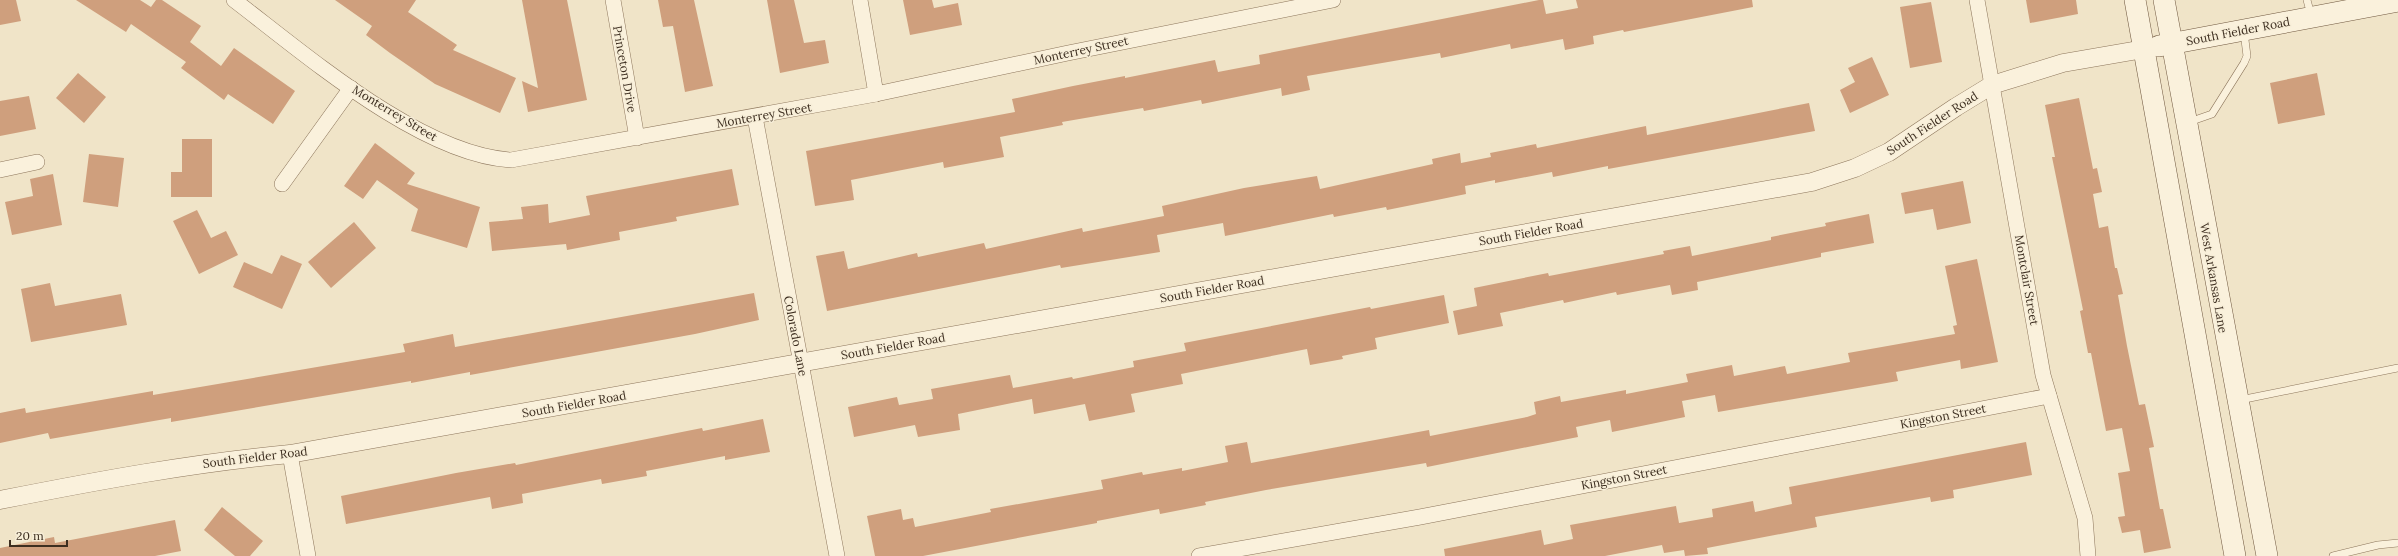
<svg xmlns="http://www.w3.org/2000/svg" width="2398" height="556" font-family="Lora,serif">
  <rect width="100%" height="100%" fill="#f0e4c8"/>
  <g fill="#cf9f7d">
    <polygon points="0,0 16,0 21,21 0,25"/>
    <polygon points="76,0 140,0 151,7 156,0 162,0 201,26 190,42 221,66 234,48 295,91 273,124 228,94 224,100 181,68 186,62 131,24 126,32"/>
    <polygon points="335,0 416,0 408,12 457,45 453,50 516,78 500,113 435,84 390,53 366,35 372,26"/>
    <polygon points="522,0 567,0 587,100 528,112 522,81 538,88"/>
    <polygon points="658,0 694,0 713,86 685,92 673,26 663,27"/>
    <polygon points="767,0 794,0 804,43 825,40 829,63 780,73"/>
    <polygon points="903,0 932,0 934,8 958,3 962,25 910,35"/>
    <polygon points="1539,0 1543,0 1546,14 1578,8 1576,0 1752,0 1753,7 1624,32 1623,30 1593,36 1594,44 1565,50 1563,39 1511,49 1510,44 1441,58 1440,53 1307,76 1310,90 1282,96 1281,88 1202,104 1201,100 1144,111 1143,108 1062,122 1063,125 1000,137 1004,157 944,168 943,162 851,180 854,200 815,206 806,151 1015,112 1012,99 1073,86 1125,76 1125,78 1215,60 1218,72 1260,64 1259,55"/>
    <polygon points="2026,0 2076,0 2078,14 2030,23"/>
    <polygon points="1931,2 1942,62 1910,68 1900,7"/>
    <polygon points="1872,57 1889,95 1850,113 1840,90 1855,82 1848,68"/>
    <polygon points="78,73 106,97 84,123 56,98"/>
    <polygon points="2317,73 2325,115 2278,124 2270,83"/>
    <polygon points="29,96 36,129 0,136 0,101"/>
    <polygon points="2079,98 2093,169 2097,168 2102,192 2093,194 2099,228 2108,226 2115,268 2117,268 2123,294 2118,295 2127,346 2139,405 2145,404 2154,447 2149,448 2160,509 2163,509 2171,548 2144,553 2140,530 2122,533 2118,517 2125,516 2118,473 2130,471 2122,428 2106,431 2091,353 2088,353 2080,311 2083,310 2052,157 2055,157 2045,105"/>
    <polygon points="1809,103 1815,131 1608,169 1608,166 1553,177 1552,172 1495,183 1495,180 1465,186 1466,194 1432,201 1387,210 1386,207 1334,217 1333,214 1225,236 1223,223 1157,235 1160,252 1061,268 1060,265 827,311 816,256 844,251 848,269 917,253 918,257 984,243 986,249 1082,228 1083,232 1164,216 1162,206 1244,188 1317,176 1320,189 1433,164 1432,159 1460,153 1461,163 1491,157 1490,153 1536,144 1537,148 1646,126 1647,135"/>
    <polygon points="182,139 212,139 212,197 171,197 171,172 182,172"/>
    <polygon points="375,143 415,173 407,184 480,207 467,248 411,231 418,209 377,180 363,199 344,186"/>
    <polygon points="89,154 124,158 118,207 83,202"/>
    <polygon points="732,169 739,205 676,217 677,221 619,232 620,240 567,250 566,244 492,251 489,222 523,219 521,207 548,204 549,223 590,215 586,196"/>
    <polygon points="53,174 62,225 12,235 5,202 33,196 30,179"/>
    <polygon points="1963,181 1971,223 1937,230 1933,209 1905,214 1901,193"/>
    <polygon points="197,210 211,238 226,231 238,255 199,274 173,221"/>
    <polygon points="1869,214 1874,243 1821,253 1821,257 1697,282 1698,290 1672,295 1670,285 1617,295 1616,292 1564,303 1563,300 1500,313 1503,326 1458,335 1453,311 1477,306 1474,288 1548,273 1549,276 1664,254 1663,251 1690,246 1692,256 1771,240 1771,237 1826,226 1825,223"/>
    <polygon points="354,222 376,248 331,288 308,262"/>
    <polygon points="281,255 302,264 282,309 233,287 244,262 272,274"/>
    <polygon points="1977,259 1998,362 1961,369 1960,360 1896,372 1898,381 1718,412 1715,395 1682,401 1685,417 1612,432 1610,420 1576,427 1578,437 1427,467 1426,463 1266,490 1205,502 1206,505 1160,514 1159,509 1097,521 1097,523 923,556 875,556 867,516 901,509 903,520 913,518 915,527 991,512 990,509 1103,489 1101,480 1142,472 1143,475 1182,468 1182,471 1228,462 1225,446 1247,442 1251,463 1429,430 1430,436 1527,417 1536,414 1534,402 1560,396 1561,402 1626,390 1626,394 1688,382 1686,374 1732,365 1734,376 1785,366 1787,374 1850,362 1848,353 1955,334 1953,326 1957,325 1945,266"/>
    <polygon points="50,283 55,306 121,294 127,325 31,342 21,289"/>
    <polygon points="754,293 759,320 695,334 470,375 470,372 411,383 411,381 171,422 171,418 50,439 48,433 0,443 0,413 25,408 26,413 153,391 153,395 405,352 403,344 453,334 455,347"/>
    <polygon points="1444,295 1449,323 1375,338 1377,349 1342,356 1343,359 1310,365 1307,349 1181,374 1183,384 1131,394 1135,412 1089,421 1085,404 1034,414 1032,399 958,414 960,430 918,437 915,425 854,437 848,407 897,397 899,405 933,399 931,389 1010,375 1013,388 1072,377 1073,379 1134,367 1133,361 1186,351 1184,343 1370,307 1371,309"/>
    <polygon points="763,419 770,452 725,460 725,456 646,471 647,476 602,484 601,479 522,494 523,503 492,509 490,497 346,524 341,496 456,473 515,463 516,465 702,428 703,431"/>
    <polygon points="2026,442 2032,475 1953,490 1954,498 1931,502 1930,497 1815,517 1817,527 1707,548 1708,554 1685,556 1684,550 1664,553 1662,545 1605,556 1445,556 1444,549 1541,530 1544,545 1573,539 1570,525 1676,506 1679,523 1713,517 1712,509 1753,501 1755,512 1792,504 1789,487"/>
    <polygon points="222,507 263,541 250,556 235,556 204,530"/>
    <polygon points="175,520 181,551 155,556 0,556 0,548 54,537 55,543"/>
  </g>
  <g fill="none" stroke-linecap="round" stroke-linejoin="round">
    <g stroke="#8d765c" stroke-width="8">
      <g id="service">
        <polyline points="2307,0 2311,15"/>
        <polyline points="2189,122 2212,114 2244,63 2247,56 2244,32"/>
        <polyline points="2240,400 2398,368"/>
        <polyline points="2333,556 2378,545 2398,543"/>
      </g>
    </g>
    <g stroke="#8d765c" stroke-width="16">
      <g id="minor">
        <path d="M234 0C305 54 421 155 511 160L876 94 1068 53 1333 0"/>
        <polyline points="613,0 637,138"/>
        <polyline points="860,0 876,94"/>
        <polyline points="1977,0 2043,375 2085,518 2088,556"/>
        <polyline points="755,117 837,556"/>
        <polyline points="0,170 37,162"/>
        <polyline points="282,184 351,88"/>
        <polyline points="290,454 308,556"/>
        <polyline points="1199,556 1420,517 2049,396"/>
      </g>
    </g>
    <g stroke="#8d765c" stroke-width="19">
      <path id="tertiary" d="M0 500C96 481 192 463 290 454L1812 182 1855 168 1889 152 1956 107 1992 85 2063 63 2144 49"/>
    </g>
    <g stroke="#6f573f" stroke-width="22">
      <g id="secondary">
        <polyline points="2135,0 2235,556"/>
        <polyline points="2164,0 2267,556"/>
        <polyline points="2159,46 2398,1"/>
      </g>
    </g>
    <use href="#service" stroke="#faf1dc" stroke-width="7"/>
    <use href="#minor" stroke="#faf1dc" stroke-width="15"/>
    <use href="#tertiary" stroke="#faf1dc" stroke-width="18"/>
    <use href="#secondary" stroke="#faf1dc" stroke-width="21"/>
  </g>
  <g text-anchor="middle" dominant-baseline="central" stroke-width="3" stroke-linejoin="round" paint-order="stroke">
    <g font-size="12" fill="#3d2e20" stroke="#f7eed8">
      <text transform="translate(2238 31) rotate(-11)">South Fielder Road</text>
      <text transform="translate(1081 50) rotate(-12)">Monterrey Street</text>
      <text transform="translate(625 69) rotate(80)">Princeton Drive</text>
      <text transform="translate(395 113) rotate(31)">Monterrey Street</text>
      <text transform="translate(764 115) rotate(-10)">Monterrey Street</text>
      <text transform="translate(1932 123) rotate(-33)">South Fielder Road</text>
      <text transform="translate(1531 232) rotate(-10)">South Fielder Road</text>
      <text transform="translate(2214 278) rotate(80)">West Arkansas Lane</text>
      <text transform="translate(2027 280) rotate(80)">Montclair Street</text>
      <text transform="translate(1212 289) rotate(-10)">South Fielder Road</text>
      <text transform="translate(796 336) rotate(79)">Colorado Lane</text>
      <text transform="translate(893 346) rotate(-10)">South Fielder Road</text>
      <text transform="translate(574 404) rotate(-10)">South Fielder Road</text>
      <text transform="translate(1943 416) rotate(-11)">Kingston Street</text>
      <text transform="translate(255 457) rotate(-7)">South Fielder Road</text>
      <text transform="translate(1624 477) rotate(-11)">Kingston Street</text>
    </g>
  </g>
  <path d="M10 540v6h57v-6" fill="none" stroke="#3d2e20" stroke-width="2"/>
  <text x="16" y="540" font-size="12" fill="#3d2e20" stroke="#f7eed8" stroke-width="3" paint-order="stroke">20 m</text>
</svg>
